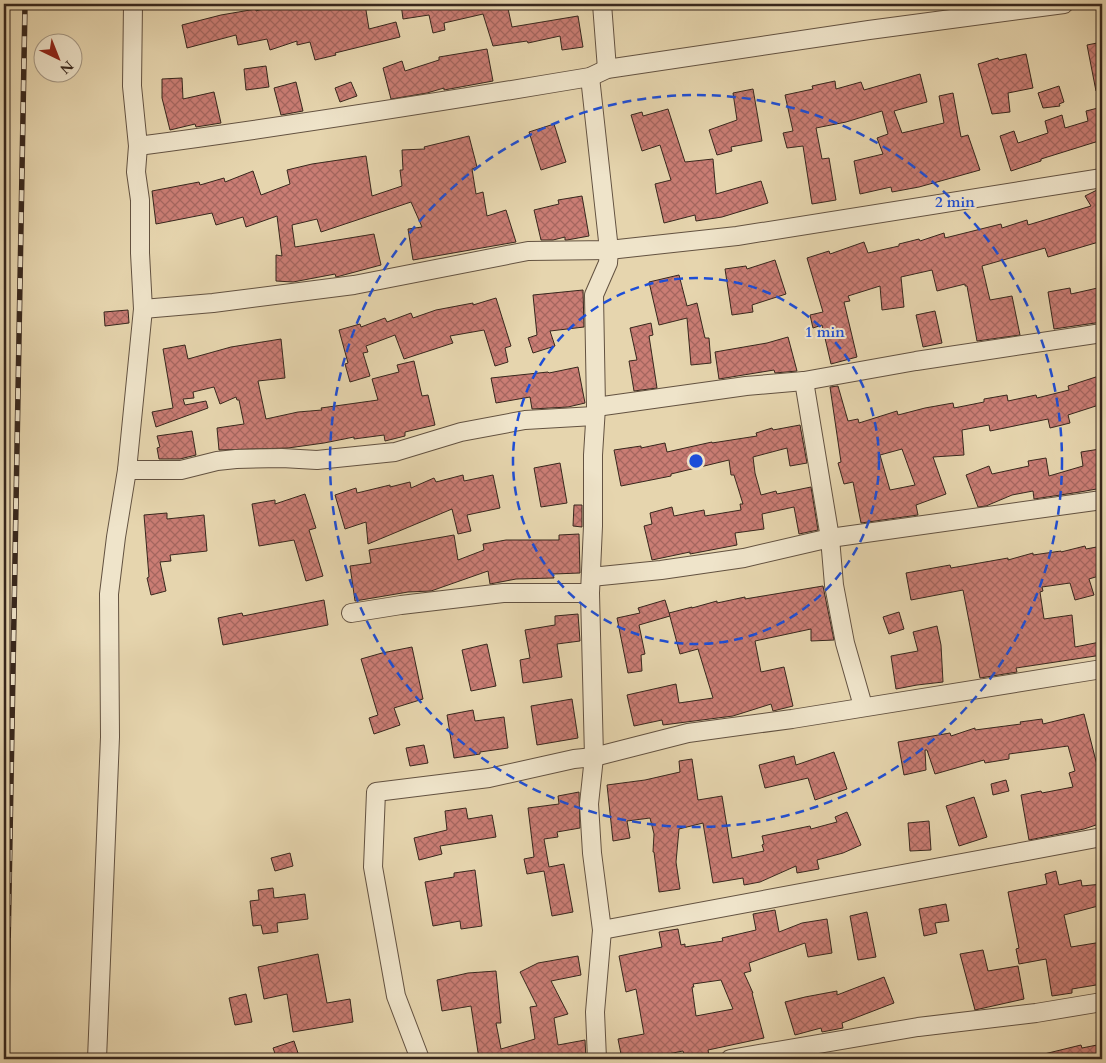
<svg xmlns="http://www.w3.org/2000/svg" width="1106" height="1063" font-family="Cardo,serif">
  <defs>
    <pattern id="building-cross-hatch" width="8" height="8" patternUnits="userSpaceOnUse" patternTransform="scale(1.25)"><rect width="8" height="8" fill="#ca7d74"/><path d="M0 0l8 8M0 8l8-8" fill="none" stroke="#a5665f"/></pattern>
  </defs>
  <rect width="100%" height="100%" fill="#e6d5ae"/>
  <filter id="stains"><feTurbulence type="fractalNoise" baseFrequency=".004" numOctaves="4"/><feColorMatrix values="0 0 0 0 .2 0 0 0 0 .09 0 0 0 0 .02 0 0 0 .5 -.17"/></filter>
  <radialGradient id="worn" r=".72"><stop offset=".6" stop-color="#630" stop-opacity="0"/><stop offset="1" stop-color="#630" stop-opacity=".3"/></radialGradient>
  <g fill="url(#building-cross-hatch)" stroke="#37271d" fill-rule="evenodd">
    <polygon points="279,4 365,4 369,29 396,22 400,37 335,53 336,55 315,60 310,42 297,45 297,41 270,50 267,39 238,45 236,35 187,48 182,25 221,15 256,9 256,11"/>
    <polygon points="401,4 507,4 512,27 578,16 583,47 562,50 560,36 528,43 527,41 493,46 483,14 444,23 445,30 433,33 429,15 403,19"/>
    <polygon points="1102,42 1102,91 1096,91 1087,45"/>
    <polygon points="487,49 493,81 444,90 444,88 427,93 391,99 383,68 402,61 405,71 439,60 439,57"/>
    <polygon points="1026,54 1033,88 1008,93 1010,112 992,114 978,64 998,58 999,60"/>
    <polygon points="266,66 269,87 246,90 244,69"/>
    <polygon points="920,74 927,102 894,111 902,133 944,123 939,96 953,93 961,137 968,135 980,170 919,187 892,192 891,187 860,194 854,161 883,154 877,138 888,134 882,111 846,122 816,128 822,159 829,158 836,200 812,204 803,146 787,148 783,133 793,131 785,95 813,89 812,86 835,81 836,89 861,82 864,90"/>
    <polygon points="182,78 183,99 214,92 221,123 196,127 195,124 170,130 162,98 162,79"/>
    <polygon points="296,82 303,111 281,115 274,88"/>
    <polygon points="351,82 357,96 340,102 335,88"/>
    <polygon points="1059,86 1064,102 1059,104 1060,106 1043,108 1038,93"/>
    <polygon points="753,89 762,141 731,147 732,151 717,155 709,130 737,120 733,93"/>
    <polygon points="1102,107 1102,140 1041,159 1041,161 1011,171 1000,136 1014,131 1018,143 1048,133 1045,121 1062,115 1065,128 1088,121 1086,111"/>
    <polygon points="668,109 685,162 713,159 716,194 761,181 768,203 722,217 696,221 695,215 664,223 655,184 671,180 660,145 642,151 631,115 642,112 643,116"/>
    <polygon points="554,124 566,162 541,170 529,132"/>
    <polygon points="469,136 477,167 472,169 476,194 483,192 487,216 506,210 516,242 413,260 408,229 422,227 411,202 321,232 317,219 292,225 295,247 374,234 381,265 340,276 336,277 335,274 293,282 276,281 276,255 282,256 277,216 246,227 243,217 216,225 212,213 156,224 152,191 199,182 200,185 224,178 225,182 253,171 261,195 290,184 287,170 312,164 366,156 372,196 402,186 400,170 403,170 402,150 425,149 424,147"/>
    <polygon points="1102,189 1102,241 1048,257 1045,248 982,266 990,300 1012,296 1020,335 977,341 967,286 965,286 965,284 937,291 932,270 901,277 904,307 882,310 880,286 848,296 850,301 844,302 857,357 831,364 822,325 813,328 810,315 823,312 807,258 829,251 830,254 864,242 868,253 899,246 899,244 919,239 920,241 944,233 945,238 1001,224 1002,228 1027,220 1028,225 1091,206 1085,196 1097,190"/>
    <polygon points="582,196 589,236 567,240 565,240 565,237 553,240 541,240 534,210 559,204 558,200"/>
    <polygon points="775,260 786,294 752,305 753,312 732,315 725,269 746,266 747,269"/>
    <polygon points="679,275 687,306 697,303 705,338 709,338 711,363 691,365 687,318 659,325 649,282"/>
    <polygon points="1102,287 1102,322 1054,329 1048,292 1070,288 1071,294"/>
    <polygon points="583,290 584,327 550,331 555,346 533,353 528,338 537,335 533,295"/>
    <polygon points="496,298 511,346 505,348 508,362 495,366 484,330 450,336 453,343 404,359 395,335 366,346 368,352 363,353 370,376 350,382 345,364 348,363 339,330 360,324 361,327 385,318 387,322 411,313 413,318 436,310 473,303 473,305"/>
    <polygon points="128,310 129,323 105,326 104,312"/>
    <polygon points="935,311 942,343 923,347 916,315"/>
    <polygon points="651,323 653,335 649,336 657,388 634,391 629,361 637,360 630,328"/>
    <polygon points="788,337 797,371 775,373 774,370 719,379 715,352 767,343"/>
    <polygon points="281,339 285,378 258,381 266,419 298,412 322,410 321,408 378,400 372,379 399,372 397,365 414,361 422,396 428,395 435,425 405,432 405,436 385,441 384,435 354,439 354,437 324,443 288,448 219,450 217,428 244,424 239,400 237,400 236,397 220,404 214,387 193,392 194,398 183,399 185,405 206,401 208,408 156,427 152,412 173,408 163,349 185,345 188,359 231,347"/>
    <polygon points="578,367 585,403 568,407 532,409 530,397 496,403 491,378 548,372 549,373"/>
    <path d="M1102 375V404L1068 415 1070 423 1050 428 1048 419 990 431 989 425 962 430 964 455 933 457 946 494 916 505 918 515 861 523 853 482 844 484 838 463 841 462 830 387 838 386 848 421 858 419 859 423 897 411 898 415 925 408 953 403 954 408 984 402V399L1007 395 1008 401 1036 395 1037 398 1069 390 1068 386ZM902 449 915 485 890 490 880 455Z"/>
    <polygon points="800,425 807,463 790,466 787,448 753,457 755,473 761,495 776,491 777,494 811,487 818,530 799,534 794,507 762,514 764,529 735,533 737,545 690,554 690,552 652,560 644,526 652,524 650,513 672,507 674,516 704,510 705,516 741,510 740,504 743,504 734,475 731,475 729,460 671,474 671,476 621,486 614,450 641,446 641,448 665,443 667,452 712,442 712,443 757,436 756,433 772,428 773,430"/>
    <polygon points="192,431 196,455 180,459 159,459 157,448 160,447 157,436"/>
    <polygon points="1100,449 1102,488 1080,492 1034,499 1033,491 1012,495 986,506 978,507 966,475 989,466 992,474 1029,466 1028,461 1046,458 1049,476 1083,466 1081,452"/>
    <polygon points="560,463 567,503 541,507 534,468"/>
    <polygon points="463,475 464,481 493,475 500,508 467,515 471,531 458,534 452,509 368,544 366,522 345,529 335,495 356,488 357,493 390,485 390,487 410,482 411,488 434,478 436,482"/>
    <polygon points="305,494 316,528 309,530 323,576 306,581 294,540 259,546 252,504 275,500 275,504"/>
    <polygon points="574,505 582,505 582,527 573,526"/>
    <polygon points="167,513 167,519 204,515 207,551 170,555 171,561 160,562 166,591 151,595 147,578 149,577 144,515"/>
    <polygon points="579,534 580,573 553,574 554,578 516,579 490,584 488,571 431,591 408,592 355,601 350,566 371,563 369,550 454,535 458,560 484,550 483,544 506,540 559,540 559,535"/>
    <polygon points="1085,546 1086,549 1102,546 1102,575 1089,579 1094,595 1075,600 1070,583 1042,587 1043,591 1040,592 1044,619 1072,615 1075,647 1100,642 1102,655 1016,668 1017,672 980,678 963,590 911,600 906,573 950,565 951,568 1008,558 1008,560 1033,553 1033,555 1061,551 1061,552"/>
    <polygon points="823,586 834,640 811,641 811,629 755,641 761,672 784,667 793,706 773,711 771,704 733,716 663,725 662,720 634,726 627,695 676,684 679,703 713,698 698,649 680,654 669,613 692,607 692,608 717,601 717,603 745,597 745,599"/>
    <polygon points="324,600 328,625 223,645 218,618 242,613 243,616"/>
    <polygon points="665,600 670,616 639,625 645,654 641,655 642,671 628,673 617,618 640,613 638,608"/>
    <polygon points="899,612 904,629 889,634 883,617"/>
    <polygon points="578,614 580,641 557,644 562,677 523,683 520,660 530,658 525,630 555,625 555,616"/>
    <polygon points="937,626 941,645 943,682 917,685 896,689 891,656 918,651 913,632"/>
    <polygon points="487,644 496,686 471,691 462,650"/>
    <polygon points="412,647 423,699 394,708 400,725 374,734 369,718 378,715 361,659 382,653"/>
    <polygon points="572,699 578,738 537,745 531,706"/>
    <polygon points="473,710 475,721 504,717 508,748 480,752 480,754 454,758 447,715"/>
    <polygon points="1084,714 1099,773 1102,771 1102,823 1084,829 1029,840 1021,795 1041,791 1042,793 1073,787 1069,773 1075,771 1068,746 1009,754 1009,759 985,763 984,760 935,774 927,750 925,750 926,770 904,775 898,742 950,733 951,736 975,728 975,730 1021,724 1020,722 1042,719 1043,724"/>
    <polygon points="424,745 428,763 410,766 406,748"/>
    <polygon points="834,752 847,789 815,800 808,778 765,788 759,765 794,756 796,765"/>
    <polygon points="692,759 698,800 722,796 732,858 764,851 762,845 764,844 762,836 810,826 811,829 837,822 835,817 847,812 861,845 843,853 817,860 819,869 797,873 796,866 760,882 744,885 743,878 713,883 703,823 679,829 676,862 680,889 659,892 654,852 653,852 654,834 650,818 627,821 630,838 613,841 607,785 645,780 680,772 679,761"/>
    <polygon points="1006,780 1009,791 993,795 991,784"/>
    <polygon points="579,792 580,828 557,832 558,837 544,839 549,867 564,864 573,912 552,916 544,871 527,874 524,859 534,857 528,808 559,804 558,796"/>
    <polygon points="974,797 987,837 959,846 946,806"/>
    <polygon points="466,808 468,819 492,815 496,837 440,846 442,854 419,860 414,838 447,830 445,811"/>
    <polygon points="929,821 931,850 910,851 908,823"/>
    <polygon points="290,853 293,866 275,871 271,858"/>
    <polygon points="475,870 482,926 461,929 460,921 433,926 425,882 454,877 454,873"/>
    <polygon points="1056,871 1059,885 1081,880 1082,886 1102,884 1102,905 1064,915 1071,947 1102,942 1102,984 1072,989 1072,993 1052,996 1046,959 1019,964 1016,949 1019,948 1008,892 1047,884 1045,874"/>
    <polygon points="273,888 274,898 305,894 308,919 277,923 278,932 263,934 261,925 253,926 250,901 259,900 258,890"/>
    <polygon points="946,904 949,921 935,923 937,933 924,936 919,909"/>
    <path d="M775 910 779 932 802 923 827 919 832 953 808 957 805 943 749 963 751 971 744 973 753 993H752L764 1038 708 1050 709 1055 695 1059H686L683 1051 643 1059H622L618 1039 644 1034 636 989 626 992 619 956 662 947 659 932 678 929 681 945 685 944V947L723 941 722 938 756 930 753 914ZM721 980 733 1009 696 1016 692 987H694L693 984Z"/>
    <polygon points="867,912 876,957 858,960 850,916"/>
    <polygon points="983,950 988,971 1018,966 1024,999 975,1010 960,954"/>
    <polygon points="318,954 327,1003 350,999 353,1022 293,1032 287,994 264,999 258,967"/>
    <polygon points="578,956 581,975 551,981 568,1014 554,1018 558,1045 585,1040 586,1059 479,1059 471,1006 442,1011 437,980 468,973 496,971 501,1023 496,1023 501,1049 535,1039 530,1007 537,1006 520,972 538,963"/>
    <polygon points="884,977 894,1003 842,1023 843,1028 822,1032 821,1028 795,1035 785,1002 805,997 837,991 837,995"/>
    <polygon points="246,994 252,1022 235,1025 229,998"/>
    <polygon points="294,1041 300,1059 277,1059 273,1048"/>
    <polygon points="1102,1044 1102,1059 1041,1059 1040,1055 1081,1045 1082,1048"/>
  </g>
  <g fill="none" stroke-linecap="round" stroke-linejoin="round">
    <g stroke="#635241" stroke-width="20">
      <g id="minor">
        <polyline points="602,4 607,69"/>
        <polyline points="590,77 609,250 608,263 594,295 596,407 593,455 593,526 590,593 594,757 589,804 592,853 602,930 595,1012 597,1059"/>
        <path d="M138 146C289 126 440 102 590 77L607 69 869 30 1064 4"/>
        <polyline points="143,309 213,303 354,285 528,251 609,250 737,236 1102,178"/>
        <polyline points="804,381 830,538 834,585 845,643 863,706"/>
        <polyline points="596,407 746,386 804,381 916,361 1102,333"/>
        <polyline points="127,470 181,470 217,461 236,459 282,458 317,460 395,452 461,432 525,420 594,416"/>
        <polyline points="591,577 661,570 744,558 830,538 1102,500"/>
        <polyline points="351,613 401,605 503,593 590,593"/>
        <polyline points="602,930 1102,837"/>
        <polyline points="97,1059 110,737 109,594 116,537 127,470 143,309 140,253 140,200 136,172 138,146 132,86 133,4"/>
        <polyline points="420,1059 396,996 373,867 376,792 489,778 574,759 594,757 688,733 792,719 1102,669"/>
        <polyline points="730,1059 918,1027 1036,1013 1102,1002"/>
      </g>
    </g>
    <use href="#minor" stroke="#efe4ca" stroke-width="18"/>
    <g stroke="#37271d" stroke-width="5.5">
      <polyline id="rail" points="6,1059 25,4"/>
    </g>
    <use href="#rail" stroke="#efe4ca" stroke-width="4" stroke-dasharray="11" stroke-linecap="butt"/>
  </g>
  <g fill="none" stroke="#1d4ed8" stroke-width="2.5" stroke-dasharray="9 6">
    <circle cx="696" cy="461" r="183"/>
    <circle cx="696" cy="461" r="366"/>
  </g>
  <circle cx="696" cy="461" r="8" fill="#1d4ed8" stroke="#efe4ca" stroke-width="2.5"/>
  <g font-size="15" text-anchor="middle" font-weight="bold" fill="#1d4ed8" stroke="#efe4ca" stroke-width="4" stroke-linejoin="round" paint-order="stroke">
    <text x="955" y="207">2 min</text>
    <text x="825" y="337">1 min</text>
  </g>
  <rect width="1106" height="1063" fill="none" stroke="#e6d5ae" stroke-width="20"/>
  <rect x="5" y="5" width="1096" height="1053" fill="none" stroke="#37271d" stroke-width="2.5"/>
  <rect x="10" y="10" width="1086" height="1043" fill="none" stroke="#37271d"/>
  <g transform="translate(58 58) rotate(137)"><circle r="24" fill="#efe4ca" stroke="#a59885"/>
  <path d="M0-4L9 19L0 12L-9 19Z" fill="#8f2418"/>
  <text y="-8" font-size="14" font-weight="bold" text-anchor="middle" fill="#37271d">N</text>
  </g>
  <rect width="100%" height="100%" filter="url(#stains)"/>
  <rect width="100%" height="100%" fill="url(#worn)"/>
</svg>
